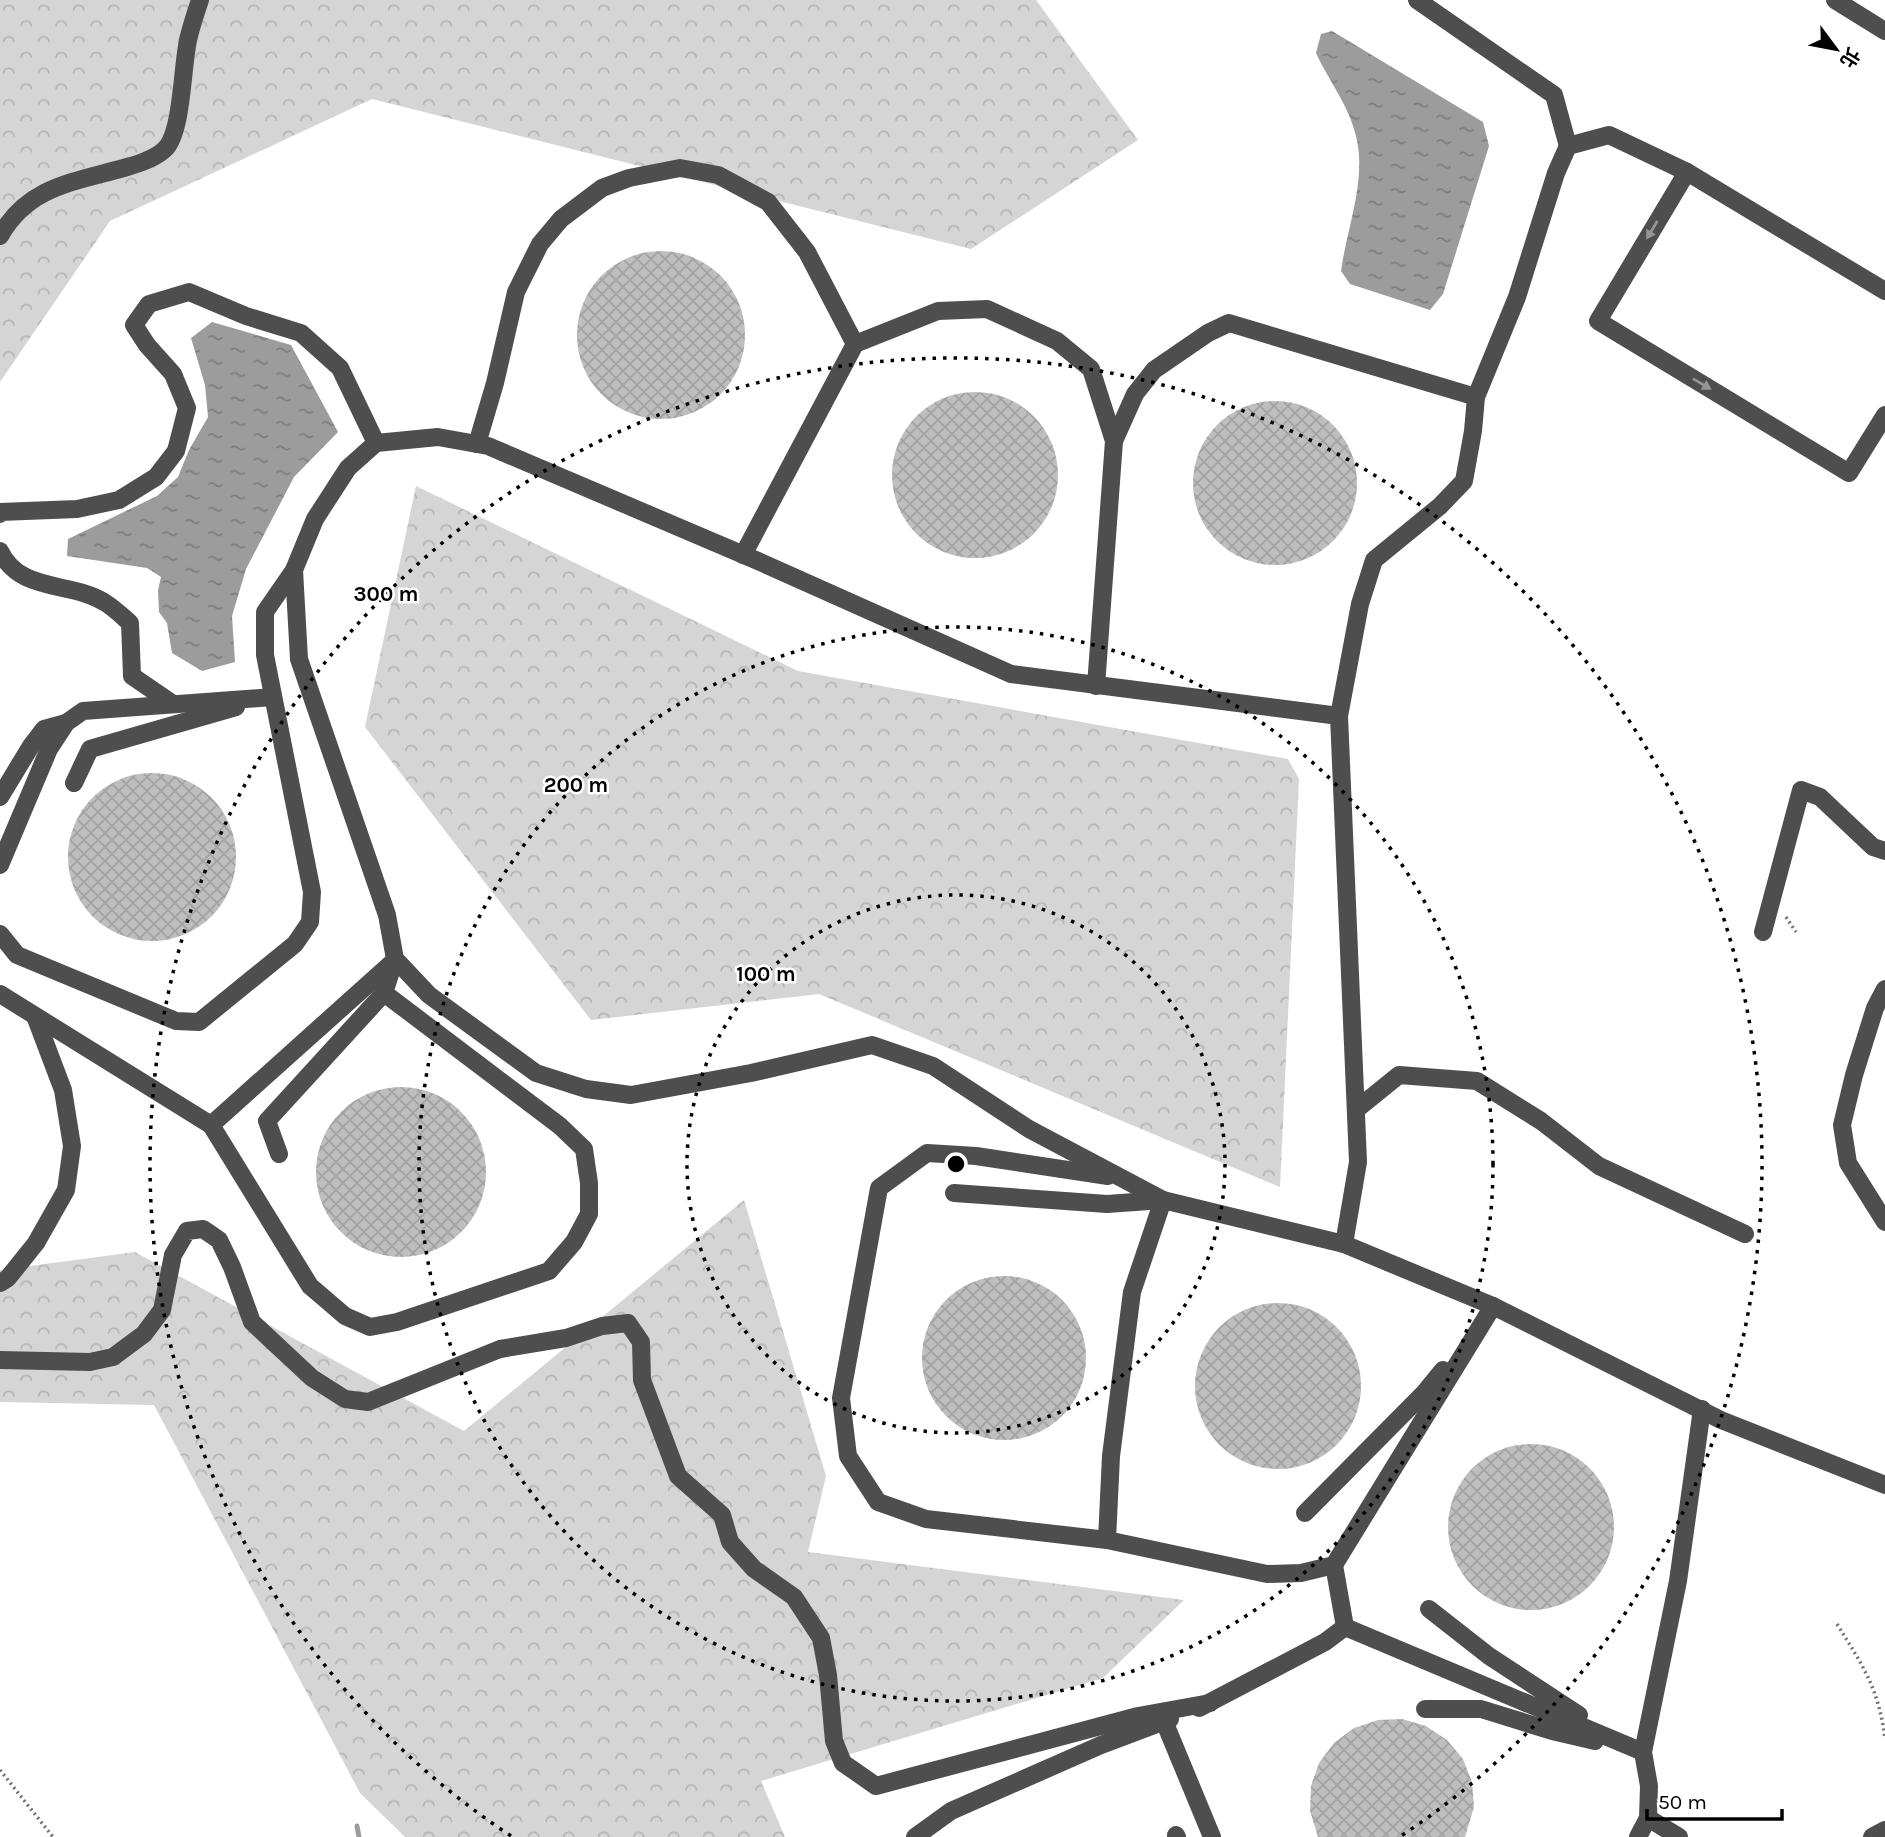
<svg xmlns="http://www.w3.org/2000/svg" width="1885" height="1837" font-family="Karla,'Noto Sans TC',sans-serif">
  <defs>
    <pattern id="forest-crowns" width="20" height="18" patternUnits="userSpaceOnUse" patternTransform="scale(1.75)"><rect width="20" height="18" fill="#d5d5d5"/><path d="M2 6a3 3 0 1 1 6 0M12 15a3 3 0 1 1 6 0" fill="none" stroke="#b5b5b5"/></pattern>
    <pattern id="water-ripples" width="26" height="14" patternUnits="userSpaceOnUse" patternTransform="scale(1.75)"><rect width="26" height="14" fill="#9c9c9c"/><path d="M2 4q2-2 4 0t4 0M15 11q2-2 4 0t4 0" fill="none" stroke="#7d7d7d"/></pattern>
    <pattern id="building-cross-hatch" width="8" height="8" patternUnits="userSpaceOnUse" patternTransform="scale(1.75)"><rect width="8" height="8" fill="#bebebe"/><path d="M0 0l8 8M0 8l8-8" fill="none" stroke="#a2a2a2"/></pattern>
  </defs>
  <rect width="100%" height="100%" fill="#fff"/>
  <g fill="url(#forest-crowns)">
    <polygon points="0,0 1036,0 1138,140 971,249 372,99 110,221 0,382"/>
    <polygon points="416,486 798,671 1288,759 1299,779 1280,1187 819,994 591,1020 365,727"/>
    <polygon points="744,1200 826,1476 808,1552 1184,1600 1103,1678 761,1781 785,1837 405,1837 360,1793 154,1405 0,1402 0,1270 135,1252 464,1431"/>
  </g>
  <g fill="url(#water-ripples)">
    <path d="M1332 31 1483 122 1489 146 1443 294 1430 310 1350 284 1341 271C1347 227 1367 180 1356 136 1349 106 1329 81 1316 53L1321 34Z"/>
    <polygon points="212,322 291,345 338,432 294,477 246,569 232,616 235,662 202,671 172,653 167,623 159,612 158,590 161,577 147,568 67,556 68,539 157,496 178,477 189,450 208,417 205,385 191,338"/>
  </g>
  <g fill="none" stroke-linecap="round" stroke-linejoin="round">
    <polyline stroke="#9c9c9c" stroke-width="5" points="357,1826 359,1837"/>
  </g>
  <g fill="url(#building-cross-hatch)">
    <circle cx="661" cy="335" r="84"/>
    <circle cx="975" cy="475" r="83"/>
    <circle cx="1275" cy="483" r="82"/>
    <circle cx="152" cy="857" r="84"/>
    <circle cx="401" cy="1172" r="85"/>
    <circle cx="1004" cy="1358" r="82"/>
    <circle cx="1278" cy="1386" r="83"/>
    <circle cx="1531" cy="1527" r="83"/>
    <polygon points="1402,1719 1426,1726 1447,1740 1463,1759 1472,1782 1474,1807 1465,1837 1318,1837 1310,1811 1311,1786 1319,1763 1334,1743 1354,1728 1378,1720"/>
  </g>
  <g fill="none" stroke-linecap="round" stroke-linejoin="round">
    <g stroke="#707070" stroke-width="3.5" stroke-dasharray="2 3.5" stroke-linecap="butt">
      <polyline points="1786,917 1796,932"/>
      <path d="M1837 1624C1863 1666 1879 1689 1885 1739"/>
      <polyline points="0,1770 53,1837"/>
    </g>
    <g stroke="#4e4e4e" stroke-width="18">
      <polyline points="1417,0 1554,95 1568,146"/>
      <polyline points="1835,0 1885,31"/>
      <polyline points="1687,172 1598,321 1849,473 1885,415"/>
      <path d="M0 236C29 185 76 182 127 167 138 164 156 158 165 149 183 132 182 61 189 36 192 24 196 12 200 0"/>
      <polyline points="1885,291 1687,172 1609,135 1568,146 1556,173 1517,297 1476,397 1473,431 1464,481 1440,506 1374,560 1360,604 1339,716 1011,674 758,561 488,446 438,437 376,443 348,468 315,519 294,570 299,659 387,915 395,959 429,995 536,1073 586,1089 631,1095 751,1073 872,1045 933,1066 1029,1129 1163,1200 1344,1244 1493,1306 1721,1420 1885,1485"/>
      <polyline points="477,444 495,383 516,292 540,244 561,219 602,188 629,178 680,168 718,175 768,202 807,252 855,344"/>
      <polyline points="0,514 0,512 77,509 119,500 156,477 176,451 187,408 173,374 147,345 134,325 149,304 189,292 246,316 301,333 340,368 376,443"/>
      <path d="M0 551C20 593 70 581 104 602 113 607 122 616 130 623L132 676 173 704"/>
      <polyline points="743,555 855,344 938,311 987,309 1057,341 1091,369 1114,441"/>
      <polyline points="1096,686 1114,441 1135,394 1154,370 1208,333 1229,323 1476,397"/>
      <polyline points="1339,716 1358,1162 1344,1244"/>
      <polyline points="74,783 90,749 236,707"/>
      <polyline points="0,797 31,746 44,729 66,723"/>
      <polyline points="0,865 49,749 66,723 83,711 273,697"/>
      <polyline points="1763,932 1801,790 1820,797 1873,847 1885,851"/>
      <polyline points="0,934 17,955 176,1021 199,1022 295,944 310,922 312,892 265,655 265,612 294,570"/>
      <polyline points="1885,989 1875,1008 1854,1075 1842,1125 1848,1163 1885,1222"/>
      <polyline points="0,994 211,1125 394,961"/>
      <polyline points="1357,1109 1399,1075 1477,1081 1541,1121 1599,1166 1745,1234"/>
      <polyline points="211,1125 310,1286 345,1316 370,1327 397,1322 549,1271 574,1242 589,1214 589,1183 584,1149 560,1126 384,993 395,959"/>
      <polyline points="279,1154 267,1121 384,993"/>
      <polyline points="1108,1176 976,1156 927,1153 879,1188 841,1398 848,1456 878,1502 926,1519 1107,1540 1267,1574 1301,1573 1334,1565 1493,1306"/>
      <polyline points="954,1193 1107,1204 1163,1200 1132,1292 1111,1456 1107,1540"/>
      <polyline points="0,1283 8,1278 36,1243 66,1190 72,1146 63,1090 35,1016"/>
      <polyline points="0,1360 90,1362 113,1357 144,1334 162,1310 173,1255 187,1231 203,1229 219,1240 232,1267 252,1322 312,1378 345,1399 368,1402 500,1349 566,1338 602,1326 628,1323 641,1342 642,1380 678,1476 722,1515 730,1542 754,1569 794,1597 821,1638 828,1675 834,1741 843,1763 876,1786 1138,1716 1210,1703"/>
      <polyline points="1305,1513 1425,1392 1443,1370"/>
      <polyline points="1334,1565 1345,1627"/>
      <polyline points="1429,1609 1489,1656 1579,1715"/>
      <polyline points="1199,1708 1325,1642 1345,1627 1643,1752"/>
      <polyline points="1425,1709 1481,1709 1552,1731 1595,1741"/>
      <polyline points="1164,1721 1212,1837"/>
      <polyline points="1648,1818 1679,1837"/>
      <polyline points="1176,1835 1177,1837"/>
      <polyline points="915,1837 951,1811 1101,1745 1170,1719"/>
      <polyline points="1638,1837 1648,1818 1649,1786 1643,1752 1678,1581 1702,1409"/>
      <polyline points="1872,1837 1885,1830"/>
    </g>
  </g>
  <defs><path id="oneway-solid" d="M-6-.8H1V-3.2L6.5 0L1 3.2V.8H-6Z" transform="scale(1.75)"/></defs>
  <g fill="#959595">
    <use href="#oneway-solid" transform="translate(1652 230) rotate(121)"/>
    <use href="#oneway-solid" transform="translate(1702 384) rotate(31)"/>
  </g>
  <g fill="none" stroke="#000" stroke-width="3.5" stroke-dasharray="3.5 7">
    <circle cx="956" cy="1164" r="269"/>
    <circle cx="956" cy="1164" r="537"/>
    <path d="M511 1836A806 806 0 1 1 1401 1836"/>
  </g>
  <circle cx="956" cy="1164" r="10" fill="#000" stroke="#fff" stroke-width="3.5"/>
  <g font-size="21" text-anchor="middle" font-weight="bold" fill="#000" stroke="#fff" stroke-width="5" stroke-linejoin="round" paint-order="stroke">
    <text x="386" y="601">300 m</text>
    <text x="576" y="792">200 m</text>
    <text x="766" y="981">100 m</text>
  </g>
  <g transform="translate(1836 49) rotate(122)" stroke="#ffffff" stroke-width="5" paint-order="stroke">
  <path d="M0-5L12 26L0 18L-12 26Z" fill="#000000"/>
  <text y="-10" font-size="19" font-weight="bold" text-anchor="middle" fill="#000000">北</text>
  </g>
  <path d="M1647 1809v10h135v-10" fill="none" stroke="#000000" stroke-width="3.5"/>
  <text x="1658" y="1809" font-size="21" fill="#000000" stroke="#ffffff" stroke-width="5" paint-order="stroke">50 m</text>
</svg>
